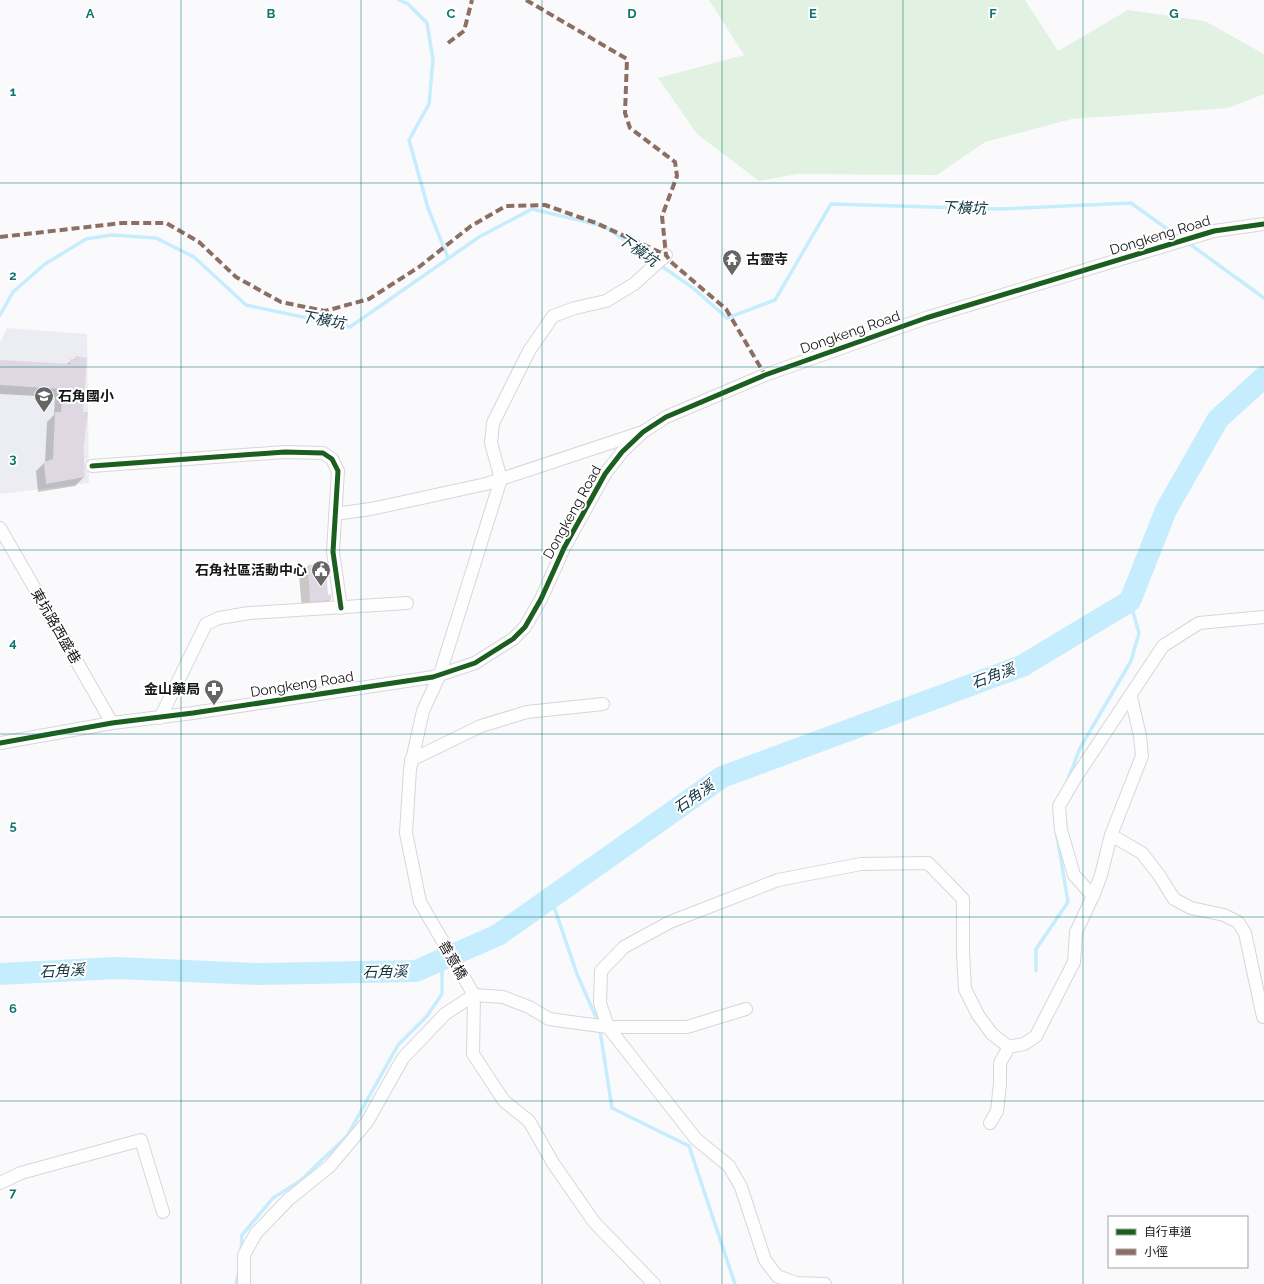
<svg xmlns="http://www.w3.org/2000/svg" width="1264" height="1284" font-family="Raleway,'Noto Sans TC',sans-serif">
  <rect width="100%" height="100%" fill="#fafafc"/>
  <polygon fill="#ececf3" points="7,328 87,334 89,483 0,494 0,343"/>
  <polygon fill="#e1f2e3" points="709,0 1025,0 1058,51 1128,10 1205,21 1264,54 1264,94 1228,108 1072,119 985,142 937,175 797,174 759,181 697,134 658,78 744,55"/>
  <g fill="#0003">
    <polygon points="76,358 82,413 84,477 75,486 38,492 36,471 45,462 47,422 54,415 55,397 0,394 0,362 65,365"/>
    <polygon points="308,566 330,600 322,609 302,610 299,575"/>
  </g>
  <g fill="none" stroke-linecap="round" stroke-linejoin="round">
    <g stroke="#c6edfd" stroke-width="3.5">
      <polyline points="399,0 408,4 427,23 433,60 429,104 409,140 428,208 448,258"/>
      <polyline points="1187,242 1264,298"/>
      <polyline points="0,315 13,292 45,264 86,239 112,235 156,238 194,257 246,305 350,327 479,237 532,209 604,226 693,288 727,318 775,300 831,204 999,209 1131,203 1180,238"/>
      <polyline points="1067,782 1080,748 1131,661 1139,633 1130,601"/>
      <polyline points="551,898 577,974 599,1024 612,1108 689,1146 735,1284"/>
      <polyline points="1036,971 1036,949 1068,902 1057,836"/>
      <polyline points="241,1251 242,1235 273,1198 300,1181 347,1136 398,1045 427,1016 442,994 442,960"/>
      <polyline points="236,1284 239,1271"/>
    </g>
    <polyline stroke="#c6edfd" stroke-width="22" points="0,974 116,968 258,974 416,971 498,935 722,777 1022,666 1130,601 1166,510 1218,419 1264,377"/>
  </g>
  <g fill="#dfd8e2">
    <polygon points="75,356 87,358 83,412 88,412 83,452 85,477 46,484 44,462 53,459 55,412 61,412 63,389 0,385 0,360 70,364 70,359 75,360"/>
    <polygon points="320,564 321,569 326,568 328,595 331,594 331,600 310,602 308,565"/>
  </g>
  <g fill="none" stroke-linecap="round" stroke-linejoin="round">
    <g stroke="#d7d7d8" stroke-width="14">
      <g id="minor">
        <polyline points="92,466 285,452 323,453 332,459 338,471 333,552 341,608"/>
        <polyline points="335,514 371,509 486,484 640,433"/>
        <polyline points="0,528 112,723"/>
        <polyline points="160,718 206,624 219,618 249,613 407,603"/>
        <polyline points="0,743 112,723 193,713 433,677 475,663 513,639 525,627 541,599 564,548 605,474 622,452 643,432 666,417 765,375 926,318 1214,231 1264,224"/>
        <polyline points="411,760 481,726 527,712 603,704"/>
        <polyline points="1111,835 1142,853 1159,875 1174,899 1191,908 1224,915 1238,922 1245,933 1263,1017"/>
        <polyline points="1093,896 1074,875 1061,830 1059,806 1076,777 1163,646 1199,623 1264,617"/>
        <polyline points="990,1123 997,1111 1000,1084 1000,1063 1009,1047 1024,1044 1036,1036 1074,962 1076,932 1093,896 1101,875 1111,835 1142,756 1140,736 1131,697"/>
        <polyline points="0,1183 21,1173 141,1140 163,1212"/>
        <polyline points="244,1284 244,1255 256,1233 289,1199 330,1166 367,1122 403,1058 445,1014 474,995 503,997 529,1007 549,1019 608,1027 687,1027 746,1009"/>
        <polyline points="654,1284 594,1222 553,1163 529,1121 504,1101 473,1054 474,995 420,902 406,833 410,769 423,711 440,674 501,479 491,443 493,423 529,351 553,316 575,308 606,301 634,284 666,255"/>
        <polyline points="825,1284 796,1283 777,1276 765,1260 741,1187 729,1166 696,1139 608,1027 600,1003 601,971 624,947 670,922 778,880 861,864 928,863 963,899 963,953 965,989 978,1015 992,1034 1009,1047"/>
      </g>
    </g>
    <use href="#minor" stroke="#fefeff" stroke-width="12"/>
    <g stroke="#8d6e63" stroke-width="4" stroke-dasharray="8 4" stroke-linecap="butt">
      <polyline points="526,0 627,59 625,113 630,128 675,162 677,176 662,216 666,255 671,262 726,309 765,375"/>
      <polyline points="448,43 464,31 472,0"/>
      <polyline points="0,237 122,223 166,223 199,242 236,277 281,302 325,311 369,299 419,267 471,226 506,206 545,205 596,223 666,255"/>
    </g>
    <g stroke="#fff" stroke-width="8">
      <g id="cycleway">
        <polyline points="92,466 285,452 323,453 332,459 338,471 333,552 341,608"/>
        <polyline points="0,743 112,723 193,713 433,677 475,663 513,639 525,627 541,599 564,548 605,474 622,452 643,432 666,417 765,375 926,318 1214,231 1264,224"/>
      </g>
    </g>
    <use href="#cycleway" stroke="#1b5e20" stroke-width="5"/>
  </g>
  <path fill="none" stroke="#0f766e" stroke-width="1" stroke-opacity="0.55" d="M181 0V1284M361 0V1284M542 0V1284M722 0V1284M903 0V1284M1083 0V1284M0 183H1264M0 367H1264M0 550H1264M0 734H1264M0 917H1264M0 1101H1264"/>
  <defs>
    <g id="temple-pin" transform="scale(1)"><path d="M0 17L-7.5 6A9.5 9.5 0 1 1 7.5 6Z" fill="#666667" stroke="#fff"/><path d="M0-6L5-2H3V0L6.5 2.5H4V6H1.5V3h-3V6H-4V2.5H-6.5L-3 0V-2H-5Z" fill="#fff"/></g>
    <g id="school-pin" transform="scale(1)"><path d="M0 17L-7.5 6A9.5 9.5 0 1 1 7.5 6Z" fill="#666667" stroke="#fff"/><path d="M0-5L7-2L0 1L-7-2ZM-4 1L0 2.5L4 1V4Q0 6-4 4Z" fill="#fff"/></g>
    <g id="civic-pin" transform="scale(1)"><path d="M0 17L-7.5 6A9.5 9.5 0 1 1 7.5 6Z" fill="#666667" stroke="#fff"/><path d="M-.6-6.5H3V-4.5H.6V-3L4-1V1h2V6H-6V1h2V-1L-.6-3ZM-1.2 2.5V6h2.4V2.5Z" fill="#fff"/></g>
    <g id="pharmacy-pin" transform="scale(1)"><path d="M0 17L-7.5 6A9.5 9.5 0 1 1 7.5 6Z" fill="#666667" stroke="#fff"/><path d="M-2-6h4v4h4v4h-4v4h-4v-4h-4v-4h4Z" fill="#fff"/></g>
  </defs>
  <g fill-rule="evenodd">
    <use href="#temple-pin" x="732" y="259"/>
    <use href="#school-pin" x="44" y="396"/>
    <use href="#civic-pin" x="321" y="570"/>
    <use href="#pharmacy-pin" x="214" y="689"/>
  </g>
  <g text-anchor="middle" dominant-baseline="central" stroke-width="4" stroke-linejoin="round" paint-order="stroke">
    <g font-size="14" fill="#161617" stroke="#fff">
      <text transform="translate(1160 235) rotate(-17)">Dongkeng Road</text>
      <text transform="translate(850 332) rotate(-19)">Dongkeng Road</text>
      <text transform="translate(572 512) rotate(-61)">Dongkeng Road</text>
      <text transform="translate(56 626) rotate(60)">東坑路西盛巷</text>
      <text transform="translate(302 684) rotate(-9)">Dongkeng Road</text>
      <text transform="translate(453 960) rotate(60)">善意橋</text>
    </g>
    <g font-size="14" font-weight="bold" fill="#161617" stroke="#fff" text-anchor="start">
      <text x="746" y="259">古靈寺</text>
      <text x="58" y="396">石角國小</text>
      <text x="307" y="570" text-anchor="end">石角社區活動中心</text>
      <text x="200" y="689" text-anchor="end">金山藥局</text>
    </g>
    <g font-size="15" font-style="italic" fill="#123540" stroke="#fff">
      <text transform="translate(964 208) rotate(2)">下橫坑</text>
      <text transform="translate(638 250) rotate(35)">下橫坑</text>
      <text transform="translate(323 320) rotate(10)">下橫坑</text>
      <text transform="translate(993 676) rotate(-20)">石角溪</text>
      <text transform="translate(694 797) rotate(-35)">石角溪</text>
      <text transform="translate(62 971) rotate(-3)">石角溪</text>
      <text transform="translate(385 972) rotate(-1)">石角溪</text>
    </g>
  </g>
  <g font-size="13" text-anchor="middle" font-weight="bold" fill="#0f766e" stroke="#fff" stroke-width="4" stroke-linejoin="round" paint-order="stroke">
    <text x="90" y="18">A</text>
    <text x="271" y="18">B</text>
    <text x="451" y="18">C</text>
    <text x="632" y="18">D</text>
    <text x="813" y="18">E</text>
    <text x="993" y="18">F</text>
    <text x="1174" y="18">G</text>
    <text x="13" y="96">1</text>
    <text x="13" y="280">2</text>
    <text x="13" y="463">3</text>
    <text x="13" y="647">4</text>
    <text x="13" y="830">5</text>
    <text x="13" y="1013">6</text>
    <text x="13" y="1197">7</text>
  </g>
  <rect x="1108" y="1216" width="140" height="52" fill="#ffffff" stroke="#a2a2a2"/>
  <rect x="1116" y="1229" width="20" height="6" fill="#1b5e20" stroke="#a2a2a2"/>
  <text x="1144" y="1236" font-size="12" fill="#161617">自行車道</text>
  <rect x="1116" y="1249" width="20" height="6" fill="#8d6e63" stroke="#a2a2a2"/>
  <text x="1144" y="1256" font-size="12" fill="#161617">小徑</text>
</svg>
